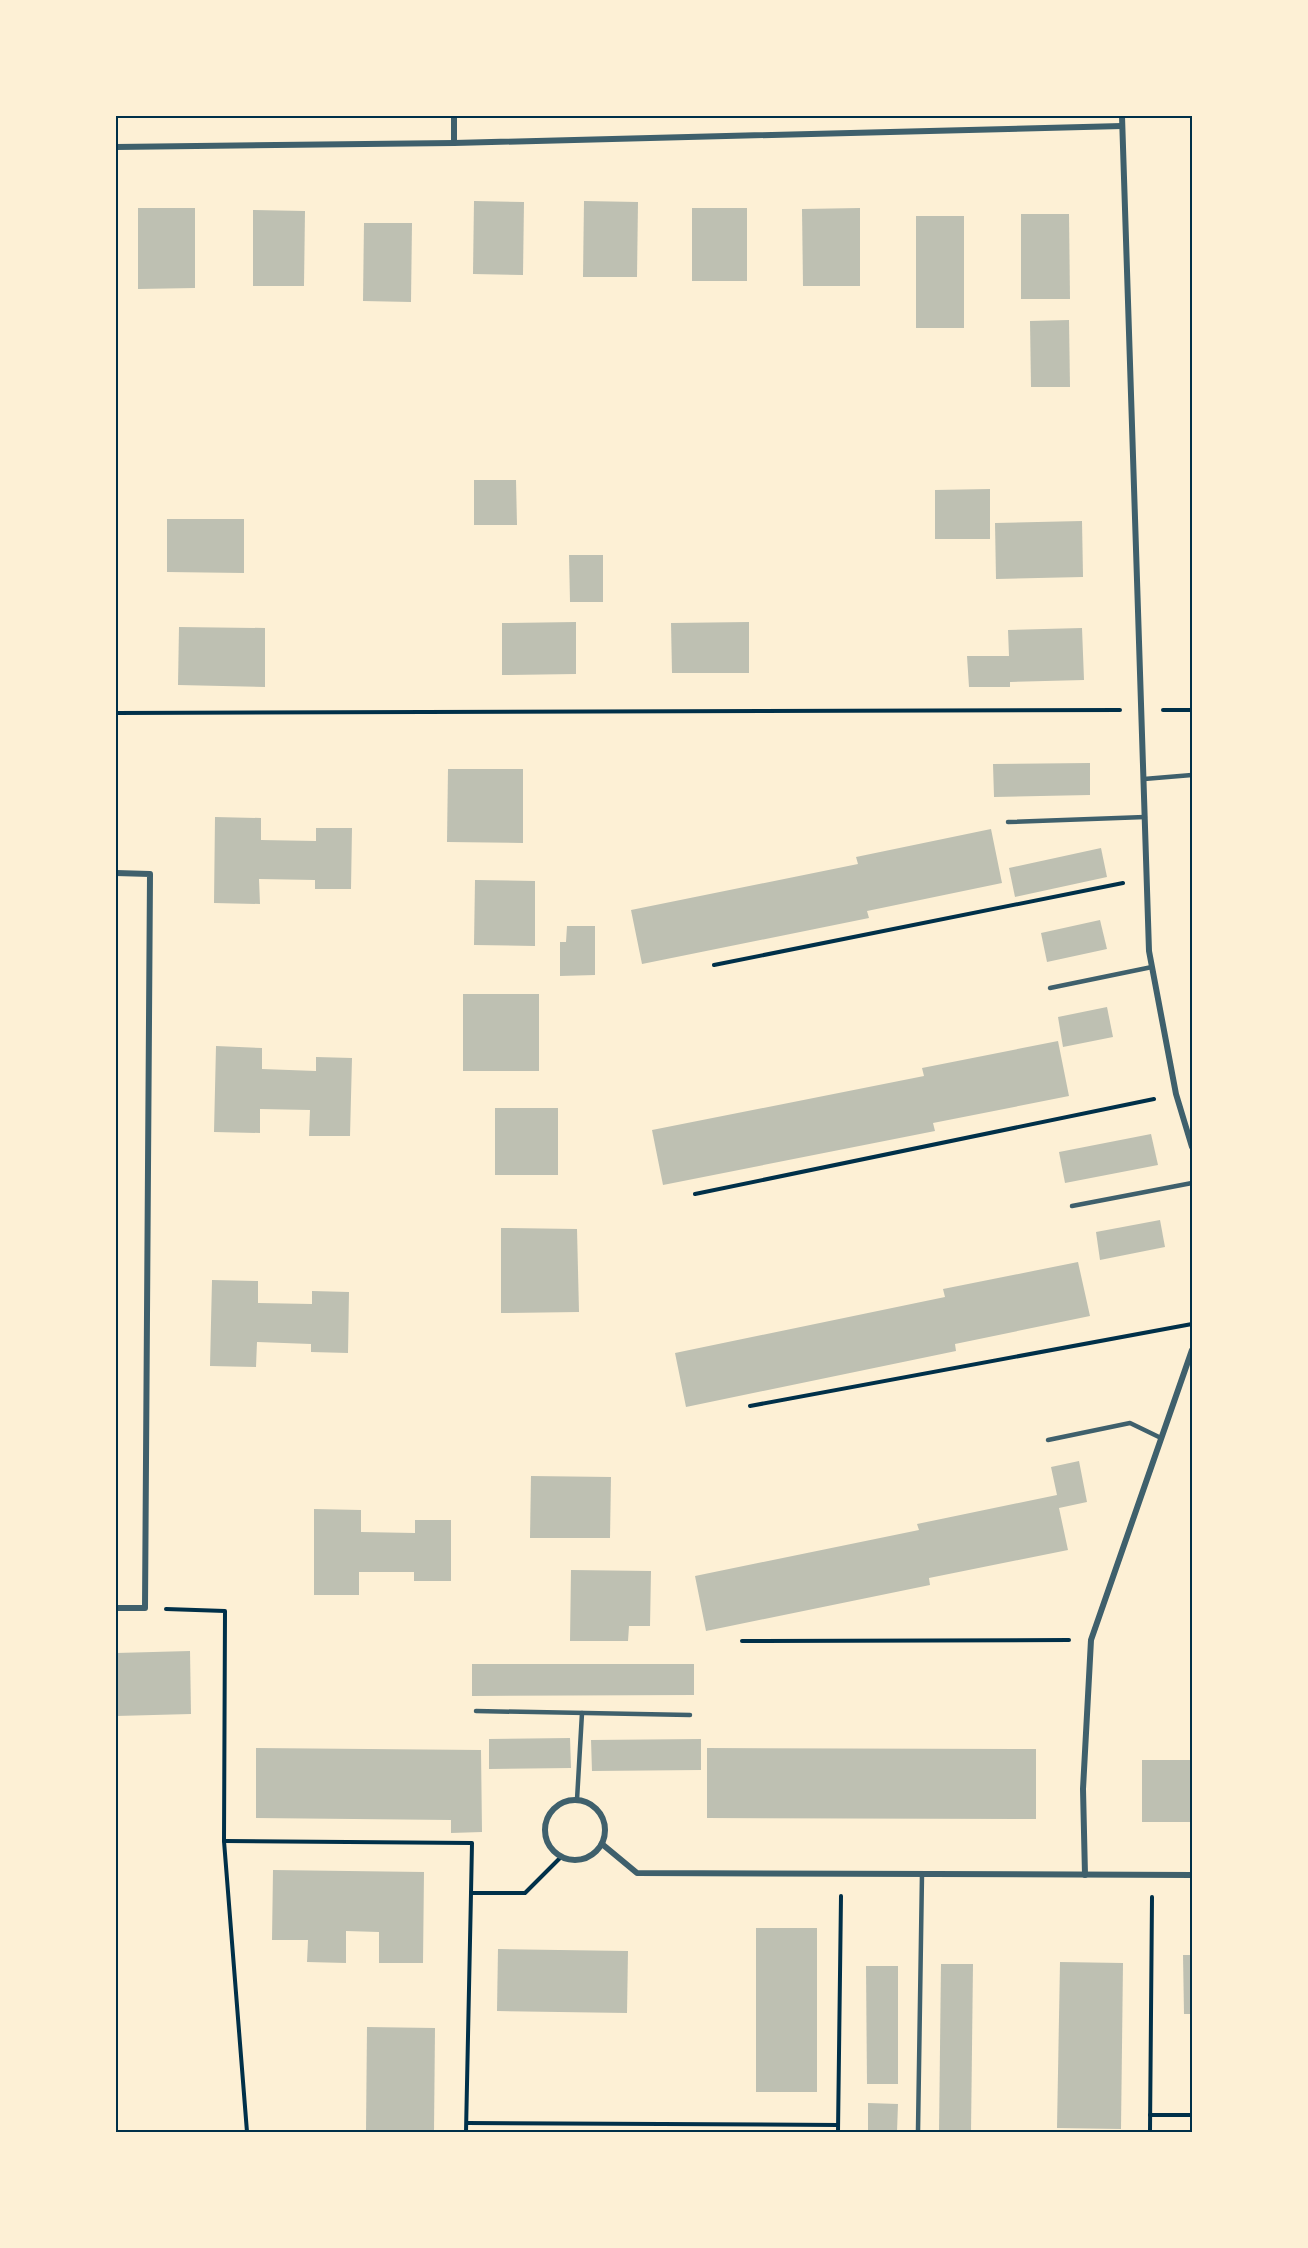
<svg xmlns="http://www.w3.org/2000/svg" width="1308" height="2248" font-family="'PT Serif',serif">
  <rect width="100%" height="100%" fill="#fdf0d5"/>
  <g fill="#bec0b2">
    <polygon points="474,201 524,202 523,275 473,274"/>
    <polygon points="584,201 638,202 637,277 583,277"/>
    <polygon points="138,208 195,208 195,288 138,289"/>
    <rect x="692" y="208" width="55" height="73"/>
    <polygon points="860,208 860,286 803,286 802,209"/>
    <polygon points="253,210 305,211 304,286 253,286"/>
    <polygon points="1021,214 1069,214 1070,299 1021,299"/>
    <rect x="916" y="216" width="48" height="112"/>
    <polygon points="364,223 412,223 411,302 363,301"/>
    <polygon points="1069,320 1070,387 1031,387 1030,321"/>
    <polygon points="474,480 516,480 517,525 474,525"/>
    <polygon points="990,489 990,539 935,539 935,490"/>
    <polygon points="167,519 244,519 244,573 167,572"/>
    <polygon points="1082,521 1083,577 996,579 995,523"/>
    <polygon points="569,555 603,555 603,602 570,602"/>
    <polygon points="576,622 576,674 502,675 502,623"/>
    <polygon points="749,622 749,673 672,673 671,623"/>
    <polygon points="179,627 265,628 265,687 178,685"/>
    <polygon points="1082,628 1084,680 1010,682 1010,687 969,687 967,656 1009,656 1008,630"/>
    <polygon points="1090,763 1090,795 994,797 993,764"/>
    <polygon points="448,769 523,769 523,843 447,842"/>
    <polygon points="215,817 261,818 261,840 316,841 316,828 352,828 351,889 315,889 315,880 259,879 260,904 214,903"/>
    <polygon points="991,829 1002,883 867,911 869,918 642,964 631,910 858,864 856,857"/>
    <polygon points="1101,848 1107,877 1015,897 1009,868"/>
    <polygon points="475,880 535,881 535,946 474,945"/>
    <polygon points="1100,920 1107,949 1047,962 1041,933"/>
    <polygon points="567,926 595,926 595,975 560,976 560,942 566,942"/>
    <rect x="463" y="994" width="76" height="77"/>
    <polygon points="1107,1007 1113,1037 1063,1047 1058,1017"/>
    <polygon points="1058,1041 1069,1096 933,1123 935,1131 663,1185 652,1130 924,1076 922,1068"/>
    <polygon points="216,1046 262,1048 262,1069 316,1071 316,1057 352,1058 350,1136 309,1136 310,1110 260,1109 260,1133 214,1132"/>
    <rect x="495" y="1108" width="63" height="67"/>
    <polygon points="1151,1134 1158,1165 1065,1183 1059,1152"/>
    <polygon points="1160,1220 1165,1247 1100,1260 1096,1232"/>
    <polygon points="501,1228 577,1229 579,1312 501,1313"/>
    <polygon points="1078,1262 1090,1316 955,1344 956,1351 686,1407 675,1353 945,1297 943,1289"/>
    <polygon points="212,1280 258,1281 258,1303 312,1304 312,1291 349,1292 348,1353 311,1352 311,1344 257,1342 256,1367 210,1366"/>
    <polygon points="1079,1461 1087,1502 1059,1508 1068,1550 929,1578 930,1585 706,1631 695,1576 919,1530 917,1524 1057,1495 1051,1467"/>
    <polygon points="531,1476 611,1477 610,1538 530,1538"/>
    <polygon points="314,1509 361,1510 361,1532 415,1533 415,1520 451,1520 451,1581 414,1581 414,1572 359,1572 359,1595 314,1595"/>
    <polygon points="571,1570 651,1571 650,1626 629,1626 628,1641 570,1641"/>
    <polygon points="190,1651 191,1714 116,1716 116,1653"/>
    <polygon points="472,1664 694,1664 694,1695 472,1696"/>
    <polygon points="570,1738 571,1768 489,1769 489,1739"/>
    <polygon points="701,1739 701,1770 592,1771 591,1740"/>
    <polygon points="256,1748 481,1750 482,1832 451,1833 451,1820 256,1818"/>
    <polygon points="707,1748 1036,1749 1036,1819 707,1818"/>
    <rect x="1142" y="1760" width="50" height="62"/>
    <polygon points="273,1870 424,1872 423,1963 379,1963 379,1932 346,1931 346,1963 307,1962 308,1940 272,1940"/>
    <rect x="756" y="1928" width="61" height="164"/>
    <polygon points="498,1949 628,1951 627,2013 497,2011"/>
    <polygon points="1183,1955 1192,1955 1192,2014 1184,2014"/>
    <polygon points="1060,1962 1123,1963 1121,2129 1057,2128"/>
    <polygon points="941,1964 973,1964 971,2132 939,2132"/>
    <polygon points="866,1966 898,1966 898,2084 867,2084"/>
    <polygon points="367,2027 435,2028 434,2132 366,2132"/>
    <polygon points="868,2103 898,2104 897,2132 868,2132"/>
  </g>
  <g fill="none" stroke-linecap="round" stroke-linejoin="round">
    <g stroke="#003049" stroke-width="4">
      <polyline points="1163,710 1192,710"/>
      <polyline points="116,713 1120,710"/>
      <polyline points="714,965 1123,883"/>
      <polyline points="695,1194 1154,1099"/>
      <polyline points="750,1406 1192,1324"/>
      <polyline points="166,1609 225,1611 224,1841 247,2132"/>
      <polyline points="742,1641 1069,1640"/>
      <polyline points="224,1841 472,1843 471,1893 525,1893 561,1857"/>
      <polyline points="1150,2115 1192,2115"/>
      <polyline points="467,2123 838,2125"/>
      <polyline points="466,2132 471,1893"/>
      <polyline points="838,2132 841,1896"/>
      <polyline points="1150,2132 1152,1897"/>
    </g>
    <g stroke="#3f606c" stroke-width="4.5">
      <polyline points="1144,779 1192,775"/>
      <polyline points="1008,822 1145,817"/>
      <polyline points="1050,988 1152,967"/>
      <polyline points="1072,1206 1192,1183"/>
      <polyline points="1048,1440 1130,1423 1161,1438"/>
      <polyline points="476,1711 690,1715"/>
      <polyline points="577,1800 582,1713"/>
      <polyline points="918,2131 922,1874"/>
    </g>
    <g stroke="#3f606c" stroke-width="6">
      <polyline points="454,116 454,143"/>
      <polyline points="1122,116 1149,951 1176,1094 1192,1147"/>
      <polyline points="116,147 454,143 1122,126"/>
      <polyline points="116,873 150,874 145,1608 116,1608"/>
      <circle cx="575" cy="1830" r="30"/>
      <polyline points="602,1844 637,1873 1192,1875"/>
      <polyline points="1085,1875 1083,1789 1091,1640 1192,1350"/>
    </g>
  </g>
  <rect width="1308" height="2248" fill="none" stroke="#fdf0d5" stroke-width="234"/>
  <rect x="117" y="117" width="1074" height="2014" fill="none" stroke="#003049" stroke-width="2"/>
</svg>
